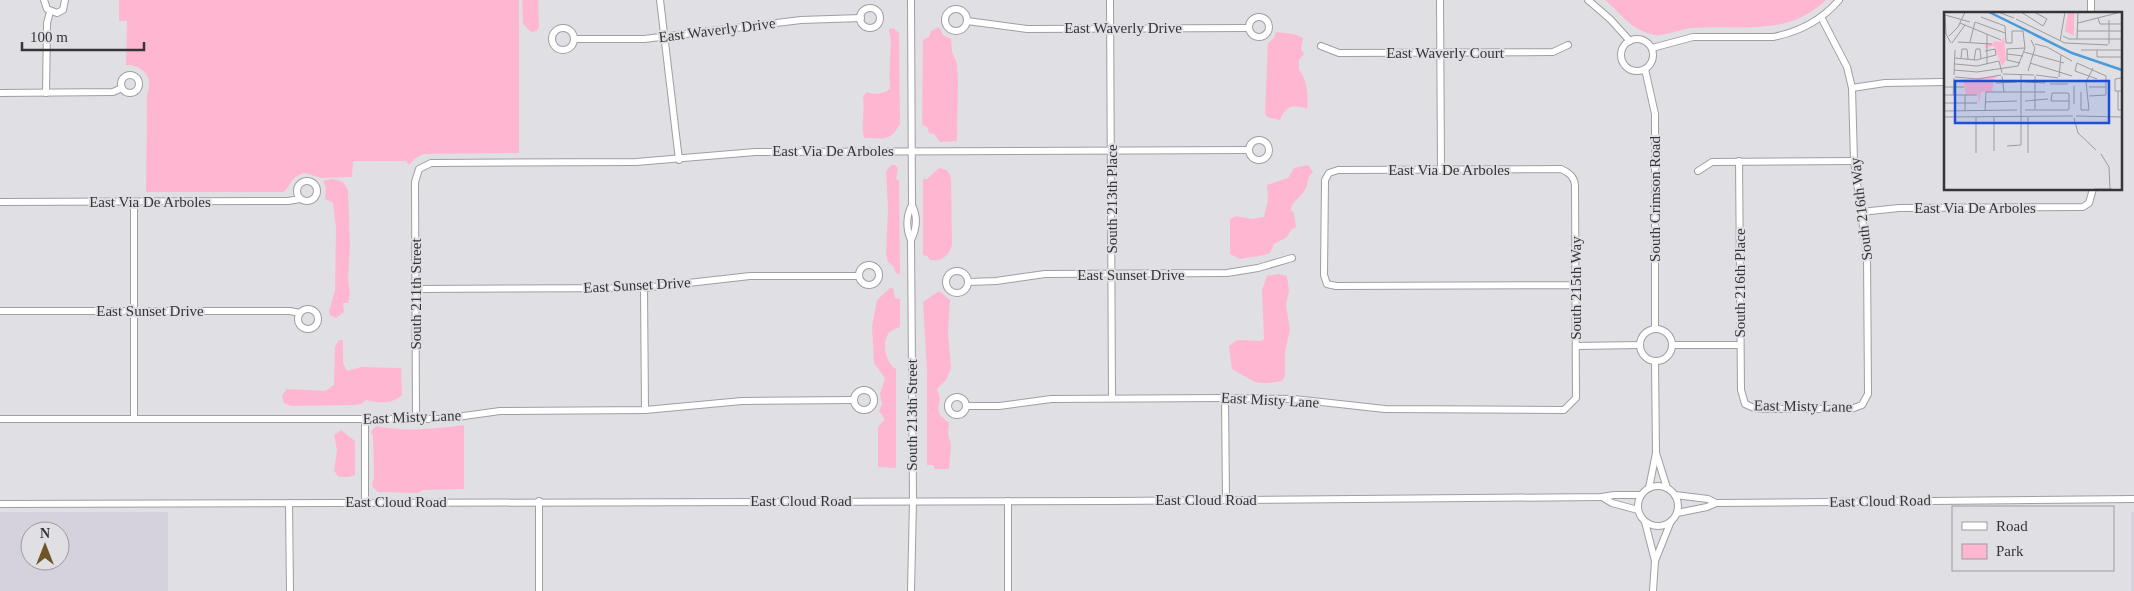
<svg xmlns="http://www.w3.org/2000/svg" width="2134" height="591" font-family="'Times New Roman',serif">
  <rect width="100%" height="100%" fill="#e0dfe4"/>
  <g fill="#d5d2dd" fill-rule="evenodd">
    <path d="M0 512H168V591H0ZM30 531H60V561H30Z"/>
    <rect x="2131" y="512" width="3" height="79"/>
  </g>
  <g fill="#ffb7d1">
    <path d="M119 0H519V153L424 154 417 157 409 165 406 161H353L352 177 321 178 305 173C288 177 292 187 283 192H146L147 94C154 77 143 65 126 65L127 21H119Z"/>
    <polygon points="522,0 538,0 539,27 537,31 531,32 523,24"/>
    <path d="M1605 0H1826C1787 38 1740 24 1691 28 1682 29 1662 37 1654 35 1628 28 1624 16 1605 0Z"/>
    <polygon points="939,27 943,35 951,39 952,51 957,64 958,81 957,141 940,142 934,134 929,133 927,127 922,125 923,40 929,37 931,31"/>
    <path d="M893 28 899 33 900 124C889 143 883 138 864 138 861 124 865 110 863 96L867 92C874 95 886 94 890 88 889 73 890 57 891 42 891 38 889 34 889 29Z"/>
    <path d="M1276 32 1294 34 1303 38 1301 49 1304 54 1299 60V70C1307 78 1309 98 1307 109 1294 104 1286 105 1280 120L1267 117 1265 113 1268 43 1274 38Z"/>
    <polygon points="891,165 895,165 898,168 896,179 899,180 900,274 896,273 893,266 888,262 886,255 888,208 886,172"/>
    <path d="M1308 165 1313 172C1306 178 1309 183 1305 190 1301 198 1292 200 1291 210L1294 213 1296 227 1291 230 1287 237 1274 244 1270 253 1265 255 1240 259 1230 254V219L1236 216 1251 219 1264 217 1268 200 1267 185 1288 178 1294 168Z"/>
    <path d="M939 168C947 169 949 171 951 179L952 245C949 256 941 262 930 260L927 256 923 255V179H927Z"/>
    <polygon points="333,179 343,182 348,190 350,245 348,280 350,294 348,303 343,303 344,312 336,318 330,315 329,312 335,290 336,228 333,203 325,199 326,188 323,181"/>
    <path d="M1278 274 1287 276 1289 291 1286 305 1290 330 1285 352V376L1282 381C1253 386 1256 382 1232 369L1229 346 1237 340 1261 341 1264 339 1262 290 1267 276Z"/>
    <path d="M890 288H893L895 298 900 299V327C895 329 889 331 887 336 882 347 887 364 896 369V468L878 467V427L884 420 883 416 879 411 882 404 880 394 885 378 874 363 872 326 877 300Z"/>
    <polygon points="939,291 950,300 948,333 951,368 946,380 937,389 940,398 938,409 940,415 949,423 948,434 951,445 949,469 935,469 933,465 927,465 927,370 923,302"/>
    <path d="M339 340H343V363L347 371 361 367 401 368 402 395C391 405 379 403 366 400L361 404 356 405 291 406 284 403 282 396 287 389 325 391 334 385 335 347Z"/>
    <path d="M464 425V489L423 490 418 493 378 492 372 486 374 477 373 436 371 432 376 426C403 432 436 429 464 425Z"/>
    <polygon points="341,430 355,441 355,475 349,477 339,477 334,471 337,450 334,435"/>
  </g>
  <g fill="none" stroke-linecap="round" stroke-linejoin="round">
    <g stroke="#a09ea3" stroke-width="8">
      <g id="minor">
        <polyline points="44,0 47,9 57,13 63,10 65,0"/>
        <polyline points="660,0 679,160"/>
        <path d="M911 0 912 205C918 217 917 228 911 240"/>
        <polyline points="1110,0 1112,398"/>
        <polyline points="1440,0 1441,170"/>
        <polyline points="1588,0 1610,19 1630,41"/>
        <polyline points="2091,0 2091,14"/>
        <circle cx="870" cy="18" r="10"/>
        <circle cx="956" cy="20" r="11"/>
        <circle cx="1259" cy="27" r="10"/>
        <polyline points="967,21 1027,29 1249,28"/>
        <circle cx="563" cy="39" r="11"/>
        <polyline points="574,39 644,39 801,20 861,18"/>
        <circle cx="1637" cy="55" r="16"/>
        <polyline points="1321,46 1339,53 1553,52 1568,45"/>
        <path d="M1652 48 1693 37H1773C1799 32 1821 21 1839 0"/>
        <polyline points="1645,69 1655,114 1655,329"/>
        <circle cx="130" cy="84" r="9"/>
        <polyline points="1852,88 1885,83 1945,82"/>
        <polyline points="0,93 113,92 122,88"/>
        <polyline points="46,93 47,23 50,12"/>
        <circle cx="1259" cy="150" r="10"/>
        <polyline points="1739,161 1741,390 1745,404 1754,408 1763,409 1851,409 1862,405 1868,394 1867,255 1854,161 1852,88 1847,67 1821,17"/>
        <polyline points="1698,171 1712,162 1854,161"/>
        <circle cx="307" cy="191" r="10"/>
        <polyline points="0,202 288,201 300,199"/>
        <polyline points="1861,212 1899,208 2083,207 2089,203 2093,189"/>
        <circle cx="869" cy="275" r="10"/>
        <circle cx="957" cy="282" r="11"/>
        <polyline points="969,282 996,281 1045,274 1227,273 1258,268 1292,258"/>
        <polyline points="644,288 645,410"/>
        <polyline points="416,289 644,288 750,276 858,276"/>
        <circle cx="308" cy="319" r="10"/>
        <polyline points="0,311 290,311 300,313"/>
        <circle cx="1656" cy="345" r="16"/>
        <polyline points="1673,345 1740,345"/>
        <polyline points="1576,346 1640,345"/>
        <circle cx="864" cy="400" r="10"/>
        <circle cx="957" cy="406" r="9"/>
        <polyline points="1225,398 1226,500"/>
        <path d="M966 406H999L1051 399 1225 398 1294 399 1385 409 1564 410 1576 398 1575 185C1574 176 1569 173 1561 169L1338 170 1329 173 1325 180 1324 275 1327 284 1336 286 1576 285"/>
        <polyline points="0,419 442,419 500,411 645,410 742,401 854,400"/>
        <polyline points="134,419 134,202"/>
        <polyline points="365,419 365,503"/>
        <polyline points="416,419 415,182 419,169 431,163 636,162 755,152 1249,150"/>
        <polyline points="1656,453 1667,488"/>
        <circle cx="1658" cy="506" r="20"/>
        <polyline points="1649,488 1656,453 1655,361"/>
        <polyline points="1675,495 1708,499 1716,503 2134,499"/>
        <polyline points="1602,497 1612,503 1638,510"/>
        <polyline points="539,501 539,591"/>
        <polyline points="289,503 290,591"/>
        <polyline points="0,504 1111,501 1602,497 1614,495 1641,495"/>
        <polyline points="1677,513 1707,507 1716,503"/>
        <polyline points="1645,522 1655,561"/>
        <path d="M911 591 913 501 911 240C906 229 906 216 912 205"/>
        <polyline points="1008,591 1008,501"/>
        <polyline points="1653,591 1655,561 1671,521"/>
      </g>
    </g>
    <use href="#minor" stroke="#fff" stroke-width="6"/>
  </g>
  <g text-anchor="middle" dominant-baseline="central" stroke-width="4" stroke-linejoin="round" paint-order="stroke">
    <g font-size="15" fill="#353436" stroke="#e0dfe4">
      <text x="1123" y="28">East Waverly Drive</text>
      <text transform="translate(717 30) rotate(-7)">East Waverly Drive</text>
      <text x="1445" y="53">East Waverly Court</text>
      <text x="833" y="151">East Via De Arboles</text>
      <text x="1449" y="170">East Via De Arboles</text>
      <text transform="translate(1112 199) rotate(-90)">South 213th Place</text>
      <text transform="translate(1655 199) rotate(-90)">South Crimson Road</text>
      <text x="150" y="202">East Via De Arboles</text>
      <text x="1975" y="208">East Via De Arboles</text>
      <text transform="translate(1861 209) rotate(-97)">South 216th Way</text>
      <text x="1131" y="275">East Sunset Drive</text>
      <text transform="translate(1740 283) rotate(-90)">South 216th Place</text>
      <text transform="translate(637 285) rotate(-3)">East Sunset Drive</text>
      <text transform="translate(1576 288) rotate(-90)">South 215th Way</text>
      <text transform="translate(416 294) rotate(-90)">South 211th Street</text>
      <text x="150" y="311">East Sunset Drive</text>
      <text transform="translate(1270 400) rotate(3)">East Misty Lane</text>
      <text transform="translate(1803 406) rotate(1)">East Misty Lane</text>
      <text transform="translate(912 415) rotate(-90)">South 213th Street</text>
      <text transform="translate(412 417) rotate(-2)">East Misty Lane</text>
      <text x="1206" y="500">East Cloud Road</text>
      <text x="801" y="501">East Cloud Road</text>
      <text transform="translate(1880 501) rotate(-1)">East Cloud Road</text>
      <text x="396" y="502">East Cloud Road</text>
    </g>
  </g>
  <g transform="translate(1944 12)">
    <rect width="178" height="178" fill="#e0dfe4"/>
    <path d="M124 0H130V24L121 19ZM60 25 62 48 58 54 50 34 41 36V31L49 32 50 29 57 30ZM55 64 50 67 48 80H37L35 92 34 82 22 83 19 68H10Z" fill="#ffb7d1"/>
    <path fill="none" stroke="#4b9bda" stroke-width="2.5" d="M45 0 128 41 178 58"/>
    <path fill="none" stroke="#9c9b9e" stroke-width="1" d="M54 0 70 6M77 0 99 14 103 7 90 0M1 3 2 22 7 31M1 3 26 10M154 6 156 12H178M72 7 121 31 164 33M165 8V32M16 11 57 28M134 11 177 0M133 19H178M5 24 14 15 21 0M119 24 125 27H178M133 27 134 0M116 29 121 0M14 30 48 32M26 30 31 10 61 21M8 31 21 13M91 32 103 35 128 49M137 38H178M153 38V45H178M80 40 120 51M63 42 79 44M11 46 32 48 52 43 51 37 41 39M17 46 18 37H23L24 47M30 48 32 37H36L37 47M76 51 63 48V37L81 36M86 51 128 64M11 52 33 54 55 49 58 61M43 52V22M10 58 33 60 74 54 81 36 79 19H68V31H62L61 14 37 5M84 59 91 36 87 28M59 62 90 63M10 63 11 38M92 63 114 66M58 64 60 80M91 64V97M11 65 34 67 57 63M115 65 117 43M178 66 171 67V79H178M81 70 101 71M142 70 149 56M52 71 73 70M106 72H124M130 74V92M0 75H20M145 75H162M174 79V98H178M137 80V98H145L142 70M0 83H33M9 83 10 66M145 84 162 83V64L133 51 131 59 153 67M81 89 104 87M41 90 73 89M0 91H33M81 98H124L125 97V82L124 81H108L107 89H125M0 99 73 98M21 99V83M41 99 42 80H101M132 104 178 105M0 105 129 104M32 105V141M50 105V139M130 106 134 121 152 138M63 134 77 133V63M84 141V105M157 142 165 155 166 177M150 177H168"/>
    <path fill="#1d4ed8" fill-opacity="0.15" stroke="#1d4ed8" stroke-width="2.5" d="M11 69H165V111H11Z"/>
    <rect width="178" height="178" fill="none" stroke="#353436" stroke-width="2.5"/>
  </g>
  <rect x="1952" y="506" width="162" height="65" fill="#e0dfe4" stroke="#9c9b9e"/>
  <rect x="1962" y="522" width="25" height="8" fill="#ffffff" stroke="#9c9b9e"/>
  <text x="1996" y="531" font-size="15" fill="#353436">Road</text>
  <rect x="1962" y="544" width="25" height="15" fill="#ffb7d1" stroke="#9c9b9e"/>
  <text x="1996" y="556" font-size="15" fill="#353436">Park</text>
  <g transform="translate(45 546)"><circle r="24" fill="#e0dfe4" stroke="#9c9b9e"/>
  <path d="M0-4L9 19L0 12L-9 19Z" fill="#6f5427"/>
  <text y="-8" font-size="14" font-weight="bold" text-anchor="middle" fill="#353436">N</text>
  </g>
  <path d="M22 42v8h122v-8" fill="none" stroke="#353436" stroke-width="2.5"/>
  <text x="30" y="42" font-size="15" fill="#353436" stroke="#e0dfe4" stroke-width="4" paint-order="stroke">100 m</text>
</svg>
